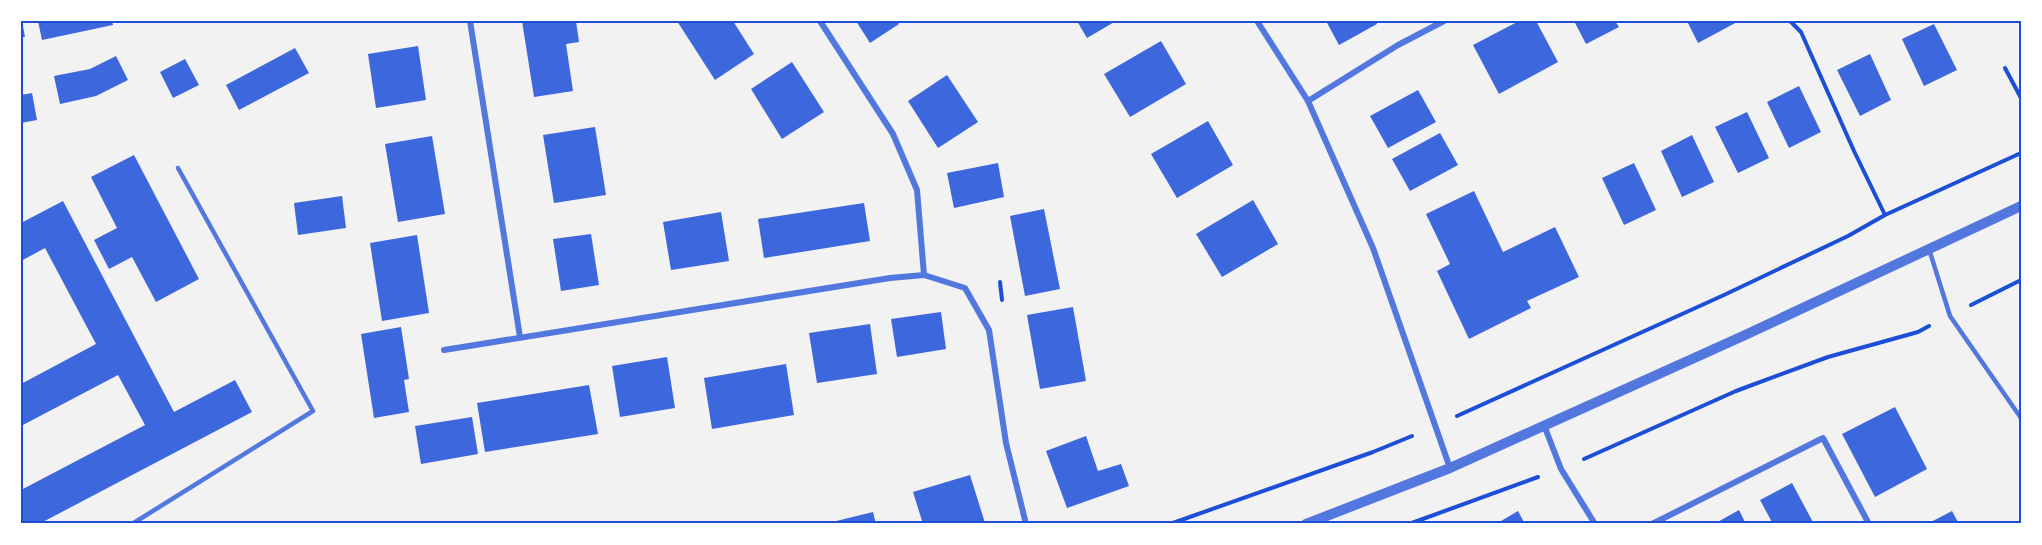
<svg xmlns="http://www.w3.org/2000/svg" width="2042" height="545" font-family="'Roboto Condensed',sans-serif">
  <rect width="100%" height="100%" fill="#f2f2f2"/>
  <g fill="#3d67dc">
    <polygon points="22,21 25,37 21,37 21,22"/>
    <polygon points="38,21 112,21 113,25 42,40"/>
    <polygon points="522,21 576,21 579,42 566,44 573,91 534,97"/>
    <polygon points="677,21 733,21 754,54 715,80"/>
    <polygon points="856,21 897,21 899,24 870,43"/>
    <polygon points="1077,21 1116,21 1087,38"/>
    <polygon points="1326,21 1376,21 1377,24 1339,45"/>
    <polygon points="1519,21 1536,21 1558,62 1499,94 1473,45"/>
    <polygon points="1574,21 1615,21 1619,27 1586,44"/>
    <polygon points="1687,21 1739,21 1698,43"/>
    <polygon points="1934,24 1957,70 1924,86 1902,39"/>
    <polygon points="1161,41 1186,84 1130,117 1104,74"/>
    <polygon points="418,46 426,100 376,108 368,54"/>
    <polygon points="295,48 309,73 239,110 226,85"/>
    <polygon points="1870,54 1891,100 1860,116 1837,70"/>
    <polygon points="116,56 128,80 96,96 60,104 54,76 90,69"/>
    <polygon points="185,59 199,85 173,98 160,72"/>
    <polygon points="792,62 824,112 782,139 751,89"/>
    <polygon points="947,75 978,122 938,148 908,101"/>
    <polygon points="1799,86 1821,132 1789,148 1767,102"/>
    <polygon points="1418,90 1436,122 1388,148 1370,116"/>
    <polygon points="32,93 37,120 21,123 21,95"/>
    <polygon points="1747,112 1769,158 1738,173 1715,127"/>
    <polygon points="1208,121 1233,165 1177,198 1151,154"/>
    <polygon points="595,127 606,195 554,203 543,135"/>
    <polygon points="1440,133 1458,165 1410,191 1392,159"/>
    <polygon points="1692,135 1714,182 1682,197 1661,151"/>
    <polygon points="432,136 445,214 398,222 385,144"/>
    <polygon points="134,155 199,279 156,302 132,257 109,269 94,240 117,228 91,177"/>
    <polygon points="998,163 1004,197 954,208 947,173"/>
    <polygon points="1634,163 1656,210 1624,225 1602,178"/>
    <polygon points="1474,191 1503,252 1555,227 1579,277 1527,301 1531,308 1469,339 1437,271 1450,264 1426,214"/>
    <polygon points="342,196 346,228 298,235 294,203"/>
    <polygon points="1253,200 1278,244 1222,277 1196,234"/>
    <polygon points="63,201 174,412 235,380 252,412 39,524 21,524 21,490 145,425 118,375 21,426 21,384 96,344 45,248 21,261 21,223"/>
    <polygon points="864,203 870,241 764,258 758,219"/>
    <polygon points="1044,209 1060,289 1025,296 1010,216"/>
    <polygon points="721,212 729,261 671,270 663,222"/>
    <polygon points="591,234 599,285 561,291 553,239"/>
    <polygon points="417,235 429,313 382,321 370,243"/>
    <polygon points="1073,307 1086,381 1040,389 1027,315"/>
    <polygon points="941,312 946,349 897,357 891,319"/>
    <polygon points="870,324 877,374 817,383 809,333"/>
    <polygon points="401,327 409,379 404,380 409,412 374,418 361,334"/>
    <polygon points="667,357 675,408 620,417 612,366"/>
    <polygon points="786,364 794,415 712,429 704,378"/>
    <polygon points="589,385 598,434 485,452 477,403"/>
    <polygon points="1895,407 1927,469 1875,497 1842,434"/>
    <polygon points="472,417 478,454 421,464 415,426"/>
    <polygon points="1086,436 1098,471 1121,464 1129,486 1067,508 1046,451"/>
    <polygon points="970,475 985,523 923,524 913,492"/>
    <polygon points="1792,483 1814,524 1773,524 1760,500"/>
    <polygon points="1739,510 1746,524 1714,524"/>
    <polygon points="1518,511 1525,524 1496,524"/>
    <polygon points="1952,511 1959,524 1927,524"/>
    <polygon points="873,512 876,524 828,524 828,523"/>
  </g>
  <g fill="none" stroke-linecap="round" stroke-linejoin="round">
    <g stroke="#1d4ed8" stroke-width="4">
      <polyline points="1790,21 1801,32 1854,151 1885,215 2021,153"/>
      <polyline points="2005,68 2021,98"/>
      <polyline points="1000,282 1002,300"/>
      <polyline points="1971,305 2021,280"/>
      <polyline points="1457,416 1724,295 1848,236 1885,215"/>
      <polyline points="1584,459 1736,391 1828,357 1918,332 1929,326"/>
      <polyline points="1170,524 1373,452 1412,436"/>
      <polyline points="1409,524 1538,477"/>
    </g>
    <g stroke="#5277de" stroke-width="4.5">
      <polyline points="1929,249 1950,316 2021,418"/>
      <polyline points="132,524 313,411 178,168"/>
    </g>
    <g stroke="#5277de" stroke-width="6">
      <polyline points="470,21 520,337"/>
      <polyline points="820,21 893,134 917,190 924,275"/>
      <polyline points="1257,21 1308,101 1373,248 1450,468"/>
      <polyline points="1308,101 1398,45 1444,21"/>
      <polyline points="444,350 890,278 924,275 965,288 989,330 1006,443 1026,524"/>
      <polyline points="1544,425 1561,469 1595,524"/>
      <polyline points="1652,524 1823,438 1869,524"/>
    </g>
    <polyline stroke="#5277de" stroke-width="10" points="1306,524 1450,468 1743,336 2021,206"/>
  </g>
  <rect width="2042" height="545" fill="none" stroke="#ffffff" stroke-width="45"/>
  <rect x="22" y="22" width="1998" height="500" fill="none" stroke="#1d4ed8" stroke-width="2"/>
</svg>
